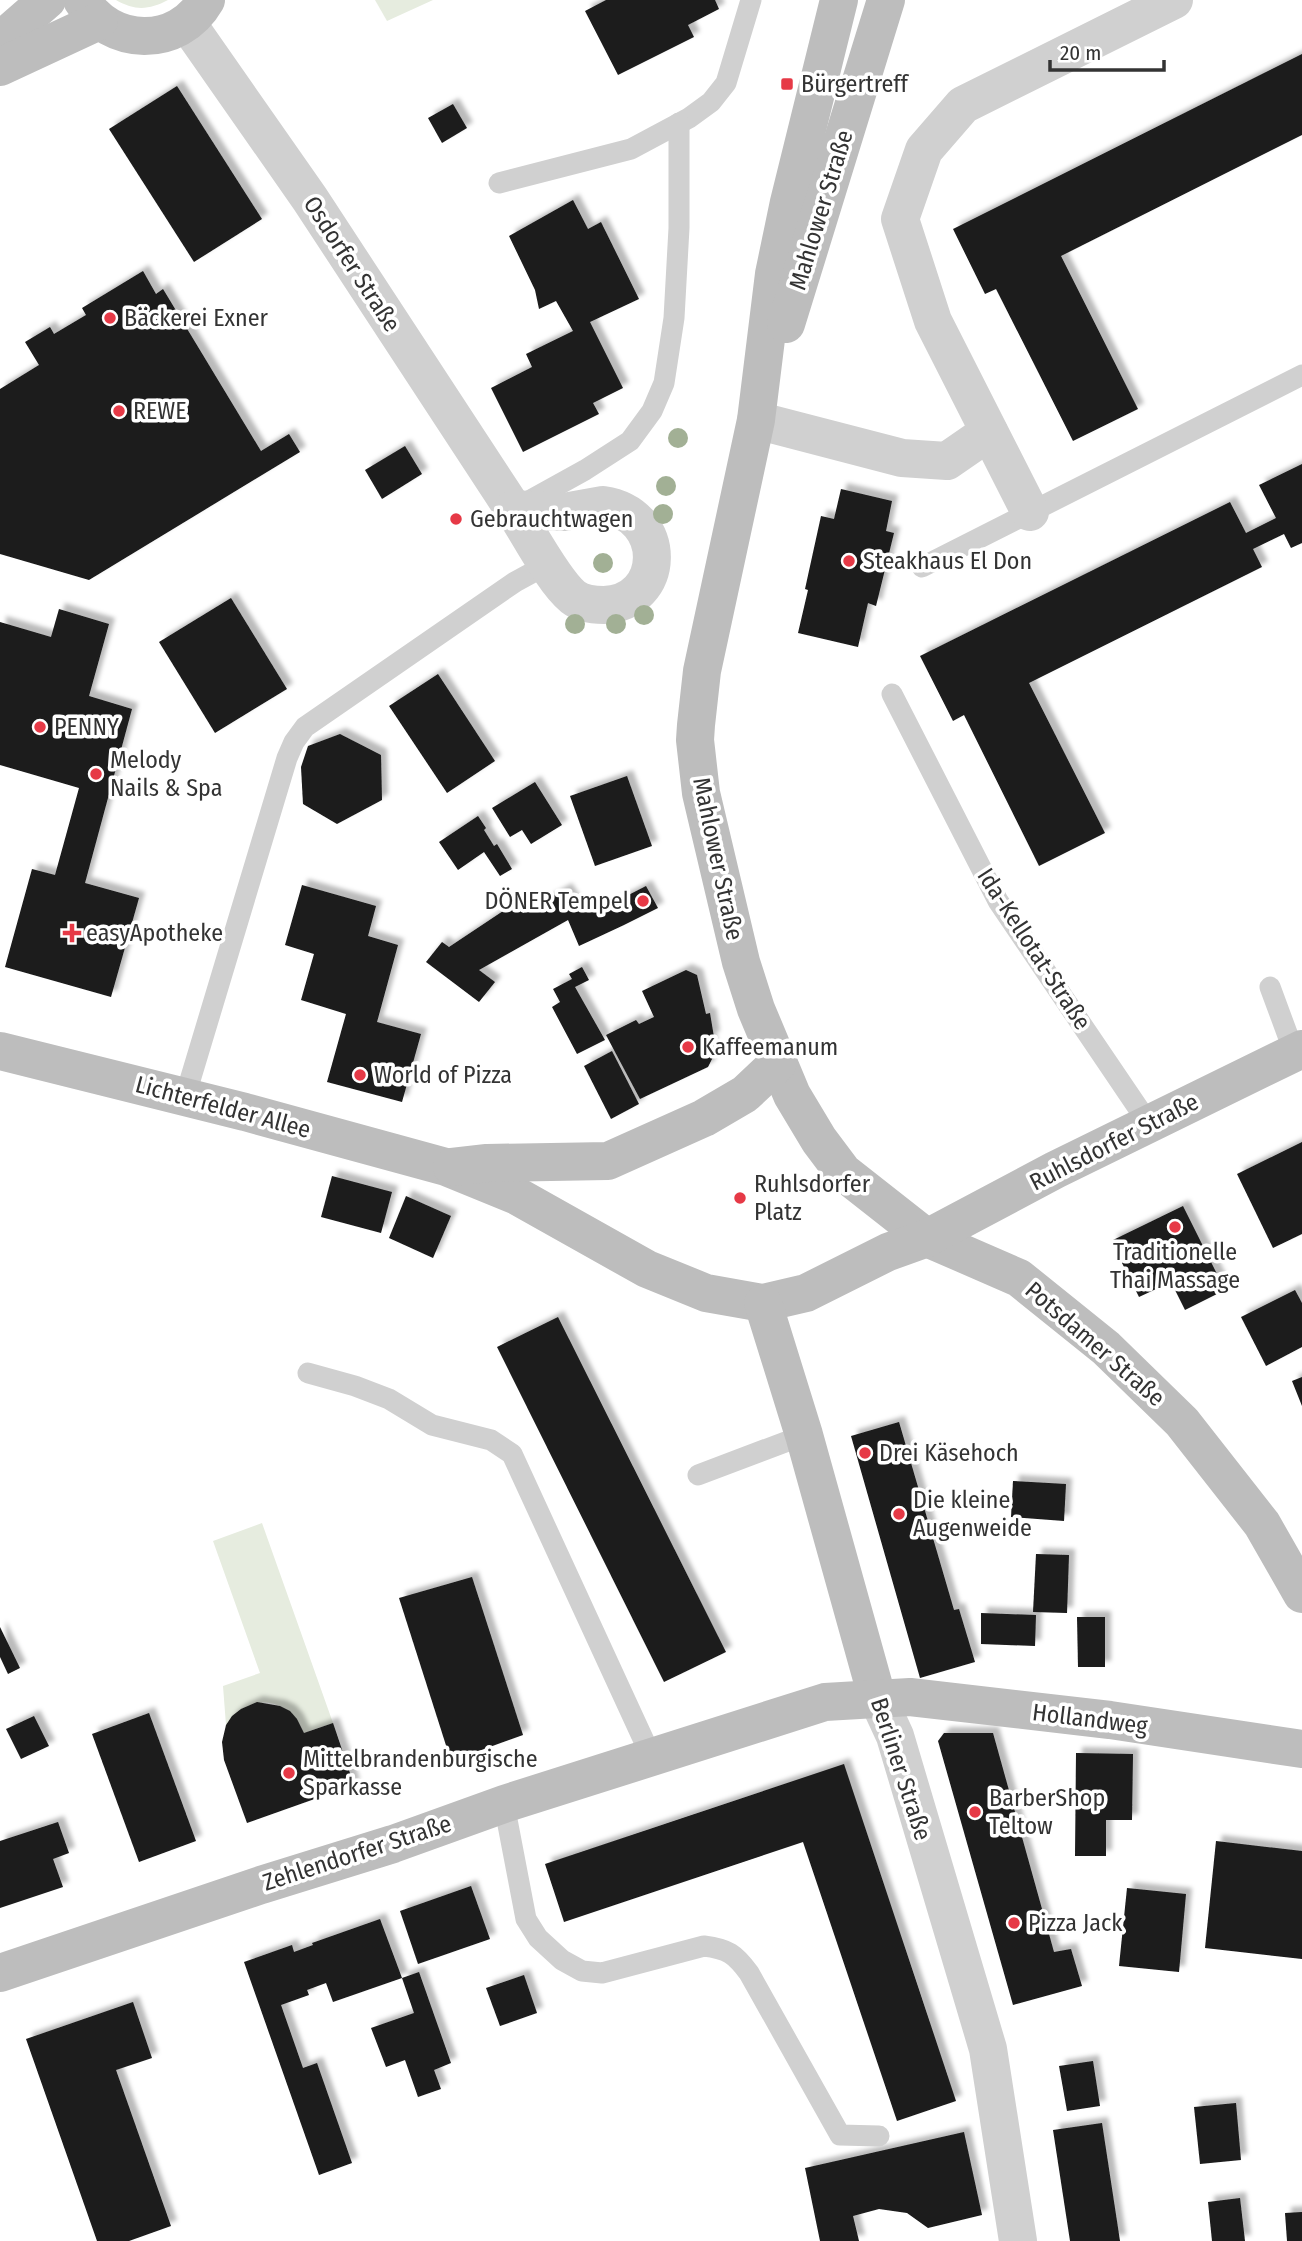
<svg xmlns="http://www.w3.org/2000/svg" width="1302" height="2241" font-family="'Fira Sans Condensed',sans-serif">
  <defs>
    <filter id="shadow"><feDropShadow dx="6" dy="-6" stdDeviation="2" flood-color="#0004"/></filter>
  </defs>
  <rect width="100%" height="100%" fill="#fff"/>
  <g fill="#e6ecdf">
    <path d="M116 0H168C149 10 135 11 116 0Z"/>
    <polygon points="375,0 433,0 387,21"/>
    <path d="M262 1523 333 1723 304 1733C288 1696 249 1692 226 1725L223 1686 260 1673 213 1541Z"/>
  </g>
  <g fill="#1a1a1a" filter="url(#shadow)">
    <polygon points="606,0 715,0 719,9 688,25 694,37 618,75 585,11"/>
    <polygon points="1302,54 1302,135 1061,256 1138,409 1073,441 996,289 985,294 953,229"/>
    <polygon points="177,86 262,219 194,262 109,129"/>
    <polygon points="453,104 467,128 442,143 428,118"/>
    <polygon points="573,200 588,229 601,222 639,299 590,322 623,388 593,403 599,414 523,452 491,388 532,367 526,354 573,331 556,301 539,309 535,290 509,236"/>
    <polygon points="143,271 156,294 163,289 261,451 289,434 300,452 89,580 0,554 0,389 39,365 25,342 50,327 54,334 86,315 82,308"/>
    <polygon points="405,446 422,474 382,499 365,470"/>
    <polygon points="1302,464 1302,543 1291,548 1284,534 1253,549 1262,567 1029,683 1105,833 1039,866 964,715 953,721 920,656 1230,502 1246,533 1276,518 1259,485"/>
    <polygon points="841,489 892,501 886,531 894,533 876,606 868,603 858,647 798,633 808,590 805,589 821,516 834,519"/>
    <polygon points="231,598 287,689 215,733 159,642"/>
    <polygon points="59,609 109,624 89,696 132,709 85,883 139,898 111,997 5,967 32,869 55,875 79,788 0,765 0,622 51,637"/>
    <polygon points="438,674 495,761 447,793 389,706"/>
    <polygon points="340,734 381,755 382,800 337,824 303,804 301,767 308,746"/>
    <polygon points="627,776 652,846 595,866 570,796"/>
    <polygon points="535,782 562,825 531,844 522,830 510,837 492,808"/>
    <polygon points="478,816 486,828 484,830 494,846 497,844 512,869 500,876 484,852 458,870 439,842"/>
    <polygon points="302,885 376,906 368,936 398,945 377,1022 421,1034 402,1102 327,1082 346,1014 301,1000 314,954 285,945"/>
    <polygon points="646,886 658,908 624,925 579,946 568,920 479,970 495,982 479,1002 426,962 442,942 449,947 515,903 523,913 566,889 581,912 613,903"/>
    <polygon points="582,967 589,980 575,987 605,1040 577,1054 552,1007 560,1002 553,989 572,979 569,974"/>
    <polygon points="686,970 697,975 706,1014 710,1013 714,1037 710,1038 714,1055 708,1067 640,1099 606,1035 636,1020 639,1024 654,1017 642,991"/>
    <polygon points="612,1051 639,1104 611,1119 584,1066"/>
    <polygon points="1302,1142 1302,1234 1273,1248 1237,1174"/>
    <polygon points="332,1176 392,1192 381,1233 321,1217"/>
    <polygon points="406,1196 451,1216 433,1258 389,1238"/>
    <polygon points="1183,1206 1225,1290 1185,1310 1171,1282 1139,1297 1111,1241"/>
    <polygon points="1295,1290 1302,1303 1302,1347 1266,1366 1241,1317"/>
    <polygon points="558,1317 726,1652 664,1682 497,1347"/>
    <polygon points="1302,1377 1302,1406 1292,1381"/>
    <polygon points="899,1422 954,1610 959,1609 975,1662 920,1678 851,1436"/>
    <polygon points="1013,1481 1066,1484 1064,1521 1011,1517"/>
    <polygon points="1036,1554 1069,1555 1067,1613 1033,1612"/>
    <polygon points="472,1577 523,1735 451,1761 399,1598"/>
    <polygon points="981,1613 1036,1615 1035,1646 981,1644"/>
    <polygon points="1077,1617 1105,1617 1105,1667 1078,1667"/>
    <polygon points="0,1627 20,1668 8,1674 0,1657"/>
    <polygon points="257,1702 280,1706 290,1711 297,1719 304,1733 333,1723 354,1785 247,1823 224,1760 222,1742 226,1725 232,1716 241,1709"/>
    <polygon points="149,1713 196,1841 139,1862 92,1734"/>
    <polygon points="34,1716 49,1746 21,1759 6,1729"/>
    <polygon points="944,1733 993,1733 1054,1952 1071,1949 1082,1986 1013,2005 938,1741"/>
    <polygon points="1076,1753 1133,1754 1132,1820 1106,1820 1106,1856 1075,1856"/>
    <polygon points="844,1764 956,2101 897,2121 803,1842 564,1922 545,1864"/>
    <polygon points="58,1822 69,1853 53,1859 63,1887 0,1908 0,1841"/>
    <polygon points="1216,1841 1302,1851 1302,1959 1205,1948"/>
    <polygon points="471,1886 490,1939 418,1964 400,1911"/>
    <polygon points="1127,1888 1186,1894 1179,1972 1119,1966"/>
    <polygon points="380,1919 402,1978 333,2002 326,1983 307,1990 309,1995 281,2005 303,2068 317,2063 352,2163 319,2175 244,1962 292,1945 294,1952 313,1945 312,1943"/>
    <polygon points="419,1972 451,2063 434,2070 441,2089 418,2097 405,2060 386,2067 371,2028 414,2013 402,1978"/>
    <polygon points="524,1975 537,2013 500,2026 486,1988"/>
    <polygon points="133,2002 152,2058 116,2070 171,2226 129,2241 97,2241 26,2039"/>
    <polygon points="1093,2061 1100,2106 1067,2111 1059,2066"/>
    <polygon points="1236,2103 1241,2160 1200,2164 1194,2107"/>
    <polygon points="1102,2123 1120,2241 1070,2241 1053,2130"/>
    <polygon points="964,2132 982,2215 928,2228 907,2213 879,2209 853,2216 859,2241 820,2241 805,2168"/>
    <polygon points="1240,2198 1245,2241 1212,2241 1208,2202"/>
    <polygon points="1302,2212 1302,2241 1287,2241 1285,2213"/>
  </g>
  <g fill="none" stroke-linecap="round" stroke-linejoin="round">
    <g stroke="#d0d0d0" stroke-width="21">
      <polyline points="499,183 631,149 689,118 711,102 726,83 751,0"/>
      <polyline points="520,506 585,470 630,441 652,411 664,383 674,318 679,228 679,123"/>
      <polyline points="922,567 1302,375"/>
      <polyline points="892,694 998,901 1149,1124"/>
      <polyline points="1270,987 1294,1052"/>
      <polyline points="185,1097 287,758 294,742 305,727 515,582 548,564"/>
      <polyline points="308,1373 355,1386 389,1399 432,1425 491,1440 512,1454 651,1756"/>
      <polyline points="698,1475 804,1435"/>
      <path d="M504 1804 526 1919 538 1938 562 1960 582 1971 602 1973 704 1946C728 1949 735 1954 749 1973L840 2135 879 2136"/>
    </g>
    <g stroke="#d0d0d0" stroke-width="38">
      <polyline points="187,23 310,199 513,509"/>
      <polyline points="756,420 902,458 947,461 989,432"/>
      <path d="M603 505C670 515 666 603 604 605 593 605 582 604 573 597 554 582 528 532 513 509L564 512Z"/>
      <polyline points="1030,512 933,321 900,219 924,150 963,105 1174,0"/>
      <polyline points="877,1697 895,1736 988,2049 1018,2241"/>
    </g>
    <g stroke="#bdbdbd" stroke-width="38">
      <path d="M82 0C110 47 178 49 206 0"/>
      <polyline points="839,0 789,202 774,274 756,420 702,671 696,725 695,740 701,793 741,962 756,1009 792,1095 819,1140 843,1172 927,1238 1019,1278 1106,1348 1182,1422 1262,1524 1302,1594"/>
      <polyline points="0,41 47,0"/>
      <polyline points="0,67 99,21"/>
      <polyline points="786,324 886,0"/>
      <polyline points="0,1051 245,1112 446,1167 517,1196 647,1269 706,1293 763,1303 806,1293 888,1252 927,1238 1055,1170 1302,1049"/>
      <polyline points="452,1167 487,1163 608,1161 704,1118 745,1094 778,1063"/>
      <polyline points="763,1303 804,1435 877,1697"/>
      <polyline points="0,1973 261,1885 393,1844 504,1804 825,1702 910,1697 1110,1720 1302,1749"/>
    </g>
  </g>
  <g fill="#a2b095">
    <circle cx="678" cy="438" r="10"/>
    <circle cx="666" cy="486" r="10"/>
    <circle cx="663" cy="514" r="10"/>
    <circle cx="603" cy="563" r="10"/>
    <circle cx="644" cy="615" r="10"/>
    <circle cx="575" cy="624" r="10"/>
    <circle cx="616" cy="624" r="10"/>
  </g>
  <g fill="#e63946" stroke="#fff" stroke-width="2.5">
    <rect x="780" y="77" width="14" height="14" rx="3.5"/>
    <circle cx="110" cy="318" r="7"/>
    <circle cx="119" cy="411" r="7"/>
    <circle cx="456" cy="519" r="7"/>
    <circle cx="849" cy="561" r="7"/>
    <circle cx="40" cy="727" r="7"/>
    <circle cx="96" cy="774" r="7"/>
    <circle cx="643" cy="901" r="7"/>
    <path d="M68.5 922.5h7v7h7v7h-7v7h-7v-7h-7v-7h7z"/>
    <circle cx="688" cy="1047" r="7"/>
    <circle cx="360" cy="1075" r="7"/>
    <circle cx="740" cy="1198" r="7"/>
    <circle cx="1175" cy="1227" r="7"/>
    <circle cx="865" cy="1453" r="7"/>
    <circle cx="899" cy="1514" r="7"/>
    <circle cx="289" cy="1773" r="7"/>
    <circle cx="975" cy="1812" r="7"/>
    <circle cx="1014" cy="1923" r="7"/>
  </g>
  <g text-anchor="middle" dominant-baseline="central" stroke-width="7" stroke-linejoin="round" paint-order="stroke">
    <g font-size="24" fill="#333" stroke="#fff" text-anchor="start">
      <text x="801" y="84">Bürgertreff</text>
      <text x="124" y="318">Bäckerei Exner</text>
      <text x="133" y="411">REWE</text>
      <text x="470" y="519">Gebrauchtwagen</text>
      <text x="863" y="561">Steakhaus El Don</text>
      <text x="54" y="727">PENNY</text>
      <text x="110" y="760">Melody<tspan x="110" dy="28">Nails &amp; Spa</tspan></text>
      <text x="629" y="901" text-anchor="end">DÖNER Tempel</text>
      <text x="86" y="933">easyApotheke</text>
      <text x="702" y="1047">Kaffeemanum</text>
      <text x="374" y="1075">World of Pizza</text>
      <text x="754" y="1184">Ruhlsdorfer<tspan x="754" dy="28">Platz</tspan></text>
      <text x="1175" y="1252" text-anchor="middle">Traditionelle<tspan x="1175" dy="28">Thai Massage</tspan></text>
      <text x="879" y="1453">Drei Käsehoch</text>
      <text x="913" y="1500">Die kleine<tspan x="913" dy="28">Augenweide</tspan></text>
      <text x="303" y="1759">Mittelbrandenburgische<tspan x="303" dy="28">Sparkasse</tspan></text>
      <text x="989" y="1798">BarberShop<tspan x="989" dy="28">Teltow</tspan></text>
      <text x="1028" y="1923">Pizza Jack</text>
    </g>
    <g font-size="24" fill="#333" stroke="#fff">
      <text transform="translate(821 210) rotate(-73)">Mahlower Straße</text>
      <text transform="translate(352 264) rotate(57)">Osdorfer Straße</text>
      <text transform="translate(718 859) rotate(78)">Mahlower Straße</text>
      <text transform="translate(1034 949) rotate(57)">Ida-Kellotat-Straße</text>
      <text transform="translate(223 1107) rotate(15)">Lichterfelder Allee</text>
      <text transform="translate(1114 1142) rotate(-27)">Ruhlsdorfer Straße</text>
      <text transform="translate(1095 1344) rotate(41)">Potsdamer Straße</text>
      <text transform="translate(1090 1719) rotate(7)">Hollandweg</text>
      <text transform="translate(901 1769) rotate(72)">Berliner Straße</text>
      <text transform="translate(357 1853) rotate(-18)">Zehlendorfer Straße</text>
    </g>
  </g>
  <path d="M1050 60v10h114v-10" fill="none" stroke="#333333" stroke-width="3.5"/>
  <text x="1060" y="60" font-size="21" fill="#333333" stroke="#ffffff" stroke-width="5" paint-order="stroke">20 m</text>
</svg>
